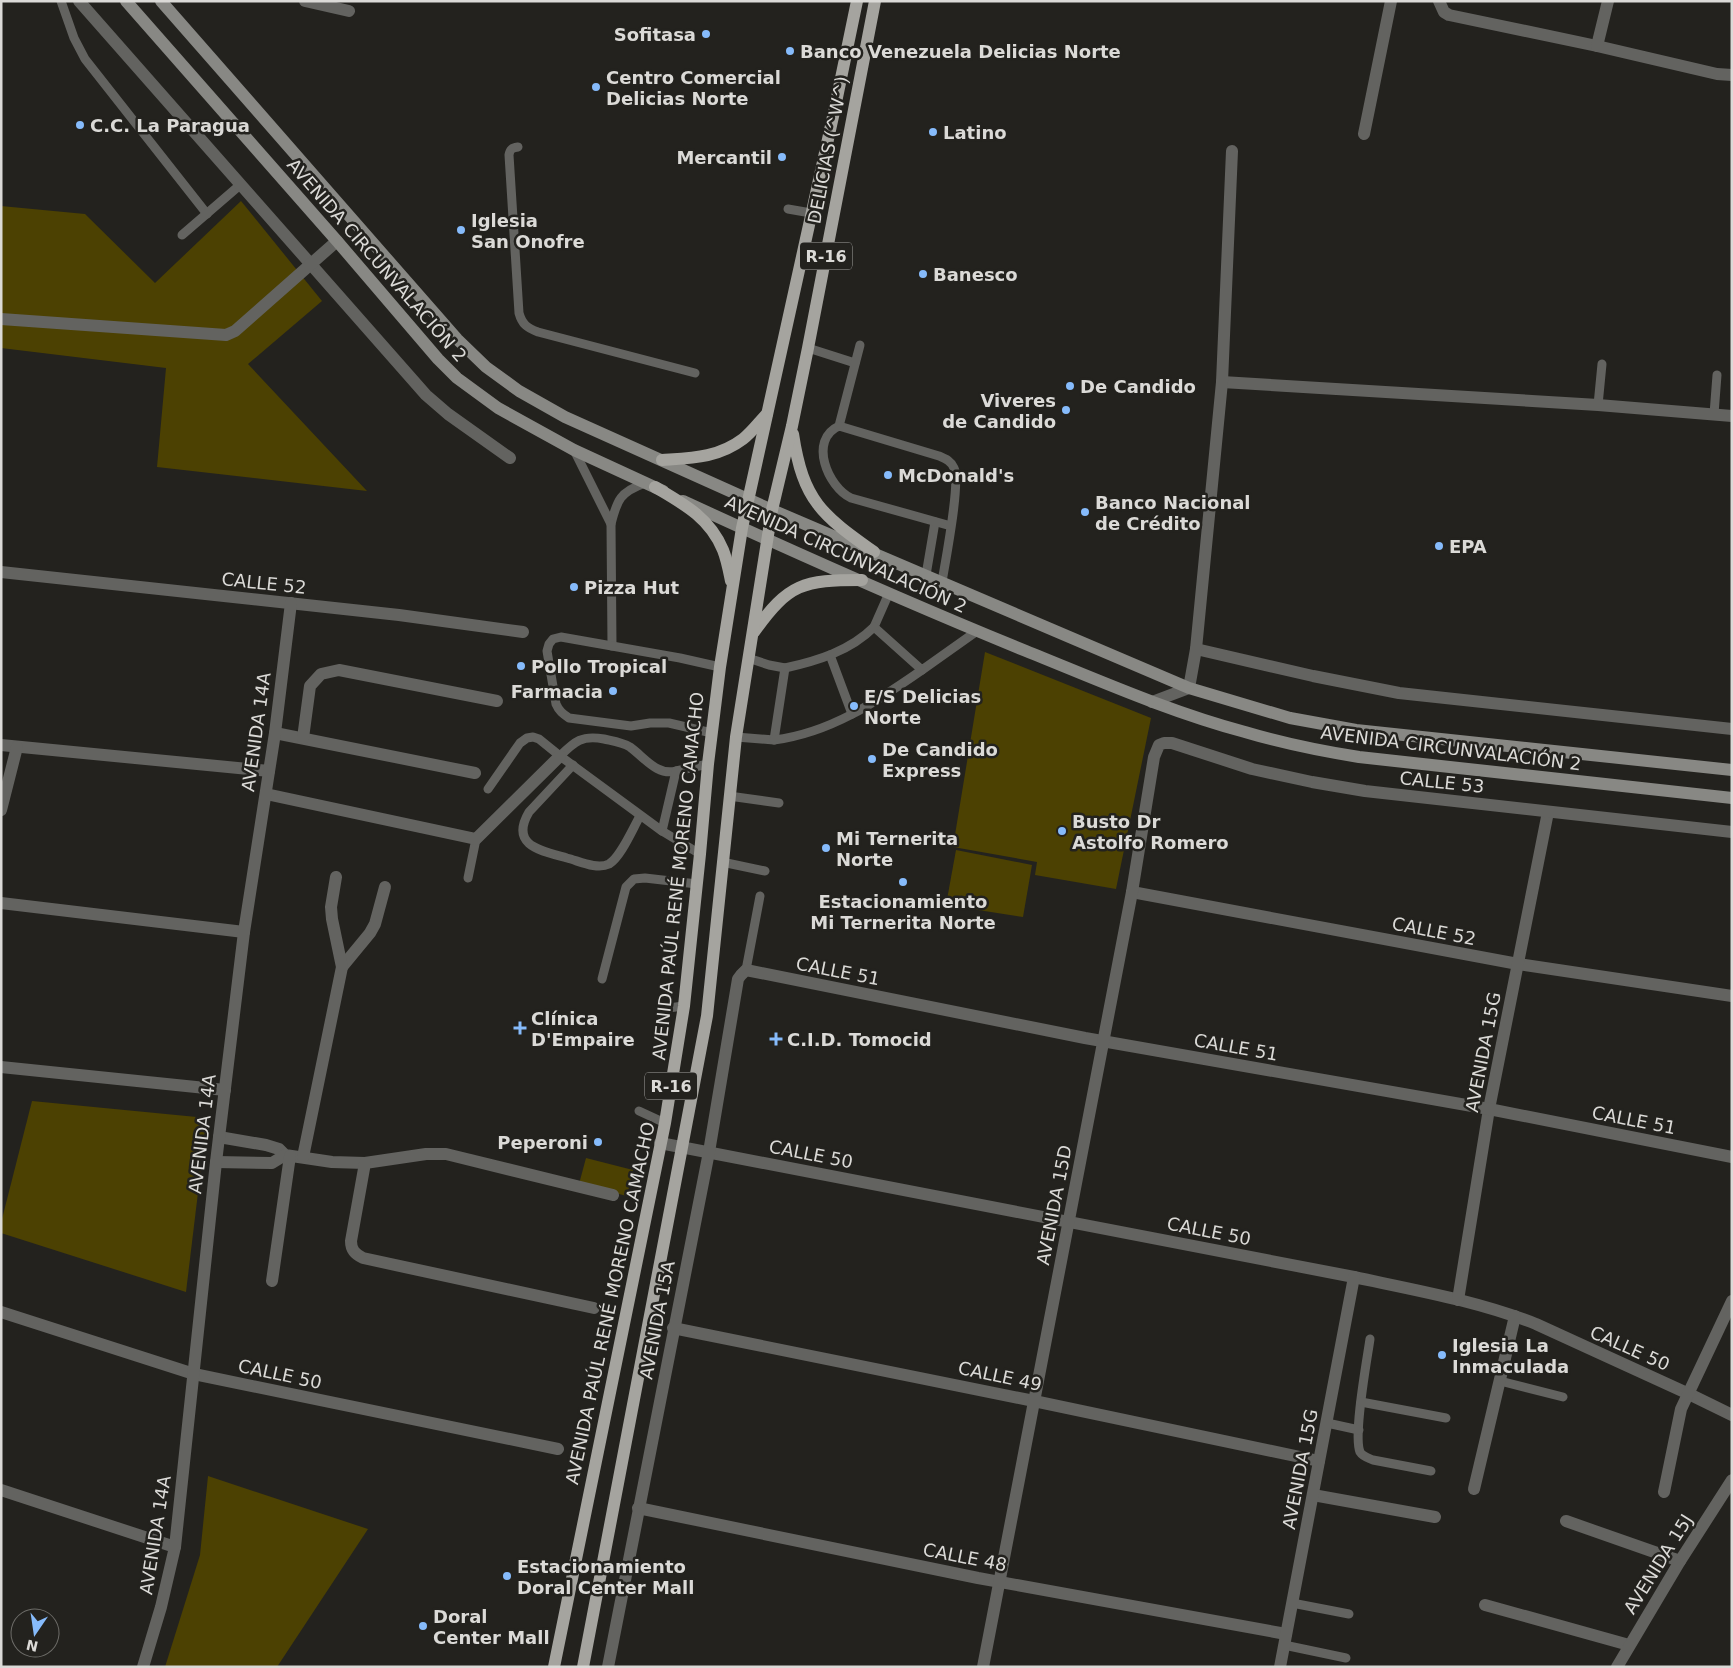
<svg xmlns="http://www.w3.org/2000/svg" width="1733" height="1668" font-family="'DejaVu Sans',sans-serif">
  <rect width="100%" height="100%" fill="#23221e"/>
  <g fill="#4c4102">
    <polygon points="241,201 322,301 248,364 367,491 157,467 166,368 1,348 1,206 85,214 155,283"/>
    <polygon points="985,652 1151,718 1116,889 1035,875 1037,862 953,847"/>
    <polygon points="956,850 1032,865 1023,917 946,905"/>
    <polygon points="32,1101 207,1118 186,1292 1,1233 1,1223"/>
    <polygon points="586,1158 633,1170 627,1196 579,1184"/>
    <polygon points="208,1476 368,1529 277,1667 165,1667 200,1555"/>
  </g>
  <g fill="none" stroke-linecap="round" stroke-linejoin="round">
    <g stroke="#636360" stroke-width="9">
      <polyline points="61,1 74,38 85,59 207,214"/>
      <path d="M518 147C512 148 510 149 509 155L519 313C522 324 527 328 538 332L695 373"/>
      <polyline points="788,209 811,213"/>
      <polyline points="182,235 240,185"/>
      <polyline points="808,348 855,363"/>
      <polyline points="1598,405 1602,364"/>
      <polyline points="1714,414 1717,375"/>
      <polyline points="839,426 860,345"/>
      <path d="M574 450 611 524C617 500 620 492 645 483"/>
      <polyline points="611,524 612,646"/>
      <polyline points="926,575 935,522"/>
      <path d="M942 582C945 563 961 482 954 468 951 461 946 459 939 456L839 426C808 440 828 487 851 498L951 526"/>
      <polyline points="889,593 874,627 922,670 977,631"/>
      <polyline points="830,655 852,714"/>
      <path d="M785 668C817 661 850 651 874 627"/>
      <path d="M712 733 669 723H650L631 726 569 718C563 714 559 711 556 704L547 651 549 644 553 639 561 637 680 658 720 667"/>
      <polyline points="736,737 774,740 785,668 769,665 748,658"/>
      <path d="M774 740C830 733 876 702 922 670"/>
      <path d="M560 756C575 741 582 735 604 739 613 741 622 742 630 747 645 758 657 776 676 771"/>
      <path d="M573 765 529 812C509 846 542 851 567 858 579 861 597 870 609 864 621 857 633 828 640 816"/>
      <polyline points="488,789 520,743 527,738 533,737 539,739 560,756 662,831"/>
      <polyline points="729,796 779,803"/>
      <polyline points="700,854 662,831 676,771 708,764"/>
      <polyline points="722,862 765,871"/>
      <polyline points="468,878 476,839"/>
      <polyline points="746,970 760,896"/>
      <polyline points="602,979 626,887 634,879 645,878 697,884"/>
      <polyline points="660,1009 684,1006"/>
      <polyline points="639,1111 665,1123"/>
      <path d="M1370 1339C1367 1360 1353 1435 1360 1452 1363 1457 1369 1458 1373 1460L1431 1471"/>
      <polyline points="1500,1381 1563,1397"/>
      <polyline points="1361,1402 1446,1418"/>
      <polyline points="1327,1423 1359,1430"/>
      <polyline points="1292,1603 1349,1614"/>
      <polyline points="1284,1645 1346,1658"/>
    </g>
    <g stroke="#636360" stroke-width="12">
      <polyline points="79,1 426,395 448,414 510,458"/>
      <polyline points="305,1 349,11"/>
      <polyline points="1439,1 1444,12 1449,15 1597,46 1717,74 1732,75"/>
      <polyline points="1597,46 1608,1"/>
      <polyline points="1364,134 1391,1"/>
      <polyline points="1,319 226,335 235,331 337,241"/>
      <polyline points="1222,382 1598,405 1732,416"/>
      <polyline points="1,572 399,615 523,632"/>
      <polyline points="1196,649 1313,676 1399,693 1732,729"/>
      <polyline points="1152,702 1189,688 1196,649 1222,382 1232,151"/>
      <polyline points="275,733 475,773"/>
      <polyline points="303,738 310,686 321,674 339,670 497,701"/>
      <polyline points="1,745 269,771"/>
      <polyline points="266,794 476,839 560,756"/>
      <polyline points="1,810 17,747"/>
      <polyline points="1132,892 1518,964 1732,996"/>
      <polyline points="1,903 244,932"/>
      <polyline points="342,967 370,933 375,924 385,887"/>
      <polyline points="1,1067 225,1090"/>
      <polyline points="219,1137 266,1145 279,1149 285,1155 332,1162 365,1163 426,1154 446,1154 613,1195"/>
      <path d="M660 1143 1354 1277C1415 1290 1478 1301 1536 1324L1689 1394 1732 1415"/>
      <polyline points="303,1157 342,967 332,919 331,907 336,877"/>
      <polyline points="216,1162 272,1163 285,1155"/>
      <path d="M365 1163 351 1241C351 1250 355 1254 363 1258L594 1308"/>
      <polyline points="272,1281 290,1156"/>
      <polyline points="1458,1300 1489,1109 1548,812"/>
      <polyline points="1,1312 194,1374 558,1449"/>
      <polyline points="673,1328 1034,1401 1319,1461"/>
      <polyline points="1474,1489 1515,1316"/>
      <polyline points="1,1490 175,1547"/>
      <polyline points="1664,1492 1681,1409 1732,1301"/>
      <polyline points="1313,1495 1435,1517"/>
      <polyline points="638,1508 978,1578 1286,1634"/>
      <polyline points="1566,1521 1680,1561"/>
      <polyline points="1485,1605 1629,1645"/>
      <polyline points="143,1667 161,1607 175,1547 216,1162 244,932 275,733 291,603"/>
      <polyline points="608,1667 709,1152 738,979 741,975 746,970 1085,1038 1489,1109 1732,1157"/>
      <polyline points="983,1667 1132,892 1154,757 1159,745 1164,743 1172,743 1252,769 1312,782 1365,791 1732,832"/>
      <polyline points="1280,1667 1354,1277"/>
      <polyline points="1617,1667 1680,1561 1732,1480"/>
    </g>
    <g stroke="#888884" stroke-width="12">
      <polyline points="126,1 337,241 438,359 457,378 498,408 574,450 663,491"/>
      <polyline points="161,1 457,339 486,367 519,391 565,417 772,510 1189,688 1290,718 1356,730 1732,770"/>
      <path d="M683 501C796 553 910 604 1026 651 1098 680 1170 712 1245 732 1282 743 1321 751 1359 757L1732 798"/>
    </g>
    <g stroke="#a5a49f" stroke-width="12">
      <path d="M793 434C803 501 822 515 874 552"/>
      <path d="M662 460C691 458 718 458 743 439 752 432 759 422 767 414"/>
      <path d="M655 487C684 504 710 518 723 550 727 560 729 571 731 581"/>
      <path d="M754 632C789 583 803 580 862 580"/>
      <polyline points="554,1667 665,1123 684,1006 700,854 708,764 720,667 742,528 834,112 857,1"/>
      <polyline points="583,1667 707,1016 736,737 772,510 792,426 808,348 875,1"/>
    </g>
  </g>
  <g fill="#86bbfb" stroke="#23221e" stroke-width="2">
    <circle cx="706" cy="34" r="5"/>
    <circle cx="790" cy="51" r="5"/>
    <circle cx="596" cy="87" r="5"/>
    <circle cx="80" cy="125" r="5"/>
    <circle cx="933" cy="132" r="5"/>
    <circle cx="782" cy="157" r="5"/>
    <circle cx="461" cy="230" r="5"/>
    <circle cx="923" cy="274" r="5"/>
    <circle cx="1070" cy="386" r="5"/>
    <circle cx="1066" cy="410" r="5"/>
    <circle cx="888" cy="475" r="5"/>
    <circle cx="1085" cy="512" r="5"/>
    <circle cx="1439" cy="546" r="5"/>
    <circle cx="574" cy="587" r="5"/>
    <circle cx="521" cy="666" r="5"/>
    <circle cx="613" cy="691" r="5"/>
    <circle cx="854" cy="706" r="5"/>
    <circle cx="872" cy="759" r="5"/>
    <circle cx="1062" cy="831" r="5"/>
    <circle cx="826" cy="848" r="5"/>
    <circle cx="903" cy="882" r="5"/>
    <path d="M517.5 1020.5h5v5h5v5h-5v5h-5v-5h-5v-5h5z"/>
    <path d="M773.5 1031.5h5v5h5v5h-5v5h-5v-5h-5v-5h5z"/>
    <circle cx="598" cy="1142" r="5"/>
    <circle cx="1442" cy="1355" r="5"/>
    <circle cx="507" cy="1576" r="5"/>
    <circle cx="423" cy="1626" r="5"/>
  </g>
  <g text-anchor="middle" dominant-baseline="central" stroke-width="5" stroke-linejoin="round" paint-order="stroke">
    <g fill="#23221e" stroke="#a4a3a0" stroke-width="1">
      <rect x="800" y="242.5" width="52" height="27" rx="4"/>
      <rect x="645" y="1072.5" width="52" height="27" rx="4"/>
    </g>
    <g font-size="16" font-weight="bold" fill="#dbdad7">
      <text x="826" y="256">R-16</text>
      <text x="671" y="1086">R-16</text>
    </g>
    <g font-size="18" font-weight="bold" fill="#dbdad7" stroke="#23221e" text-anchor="start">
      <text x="696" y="34" text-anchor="end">Sofitasa</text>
      <text x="800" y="51">Banco Venezuela Delicias Norte</text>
      <text x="606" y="77">Centro Comercial<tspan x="606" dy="21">Delicias Norte</tspan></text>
      <text x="90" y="125">C.C. La Paragua</text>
      <text x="943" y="132">Latino</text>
      <text x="772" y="157" text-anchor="end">Mercantil</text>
      <text x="471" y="220">Iglesia<tspan x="471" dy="21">San Onofre</tspan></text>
      <text x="933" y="274">Banesco</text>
      <text x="1080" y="386">De Candido</text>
      <text x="1056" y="400" text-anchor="end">Viveres<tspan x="1056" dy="21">de Candido</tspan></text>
      <text x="898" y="475">McDonald's</text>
      <text x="1095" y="502">Banco Nacional<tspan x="1095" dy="21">de Crédito</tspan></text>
      <text x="1449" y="546">EPA</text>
      <text x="584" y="587">Pizza Hut</text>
      <text x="531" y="666">Pollo Tropical</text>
      <text x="603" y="691" text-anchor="end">Farmacia</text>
      <text x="864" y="696">E/S Delicias<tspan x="864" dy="21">Norte</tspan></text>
      <text x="882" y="749">De Candido<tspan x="882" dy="21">Express</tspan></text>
      <text x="1072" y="821">Busto Dr<tspan x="1072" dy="21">Astolfo Romero</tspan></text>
      <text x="836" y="838">Mi Ternerita<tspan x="836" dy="21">Norte</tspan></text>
      <text x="903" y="901" text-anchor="middle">Estacionamiento<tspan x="903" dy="21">Mi Ternerita Norte</tspan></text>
      <text x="531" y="1018">Clínica<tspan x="531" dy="21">D'Empaire</tspan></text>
      <text x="787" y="1039">C.I.D. Tomocid</text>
      <text x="588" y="1142" text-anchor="end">Peperoni</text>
      <text x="1452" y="1345">Iglesia La<tspan x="1452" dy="21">Inmaculada</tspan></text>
      <text x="517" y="1566">Estacionamiento<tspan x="517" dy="21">Doral Center Mall</tspan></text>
      <text x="433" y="1616">Doral<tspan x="433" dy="21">Center Mall</tspan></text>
    </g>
    <g font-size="18" fill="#dbdad7" stroke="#23221e">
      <text transform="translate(828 150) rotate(-79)">DELICIAS (^W^)</text>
      <text transform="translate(377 260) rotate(49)">AVENIDA CIRCUNVALACIÓN 2</text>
      <text transform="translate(846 554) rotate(24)">AVENIDA CIRCUNVALACIÓN 2</text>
      <text transform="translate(264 583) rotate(6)">CALLE 52</text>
      <text transform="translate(256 732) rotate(-82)">AVENIDA 14A</text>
      <text transform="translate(1451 748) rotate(7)">AVENIDA CIRCUNVALACIÓN 2</text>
      <text transform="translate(1442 782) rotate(6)">CALLE 53</text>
      <text transform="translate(678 876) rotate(-84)">AVENIDA PAÚL RENÉ MORENO CAMACHO</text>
      <text transform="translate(1434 931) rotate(11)">CALLE 52</text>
      <text transform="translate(838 971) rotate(11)">CALLE 51</text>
      <text transform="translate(1236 1047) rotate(10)">CALLE 51</text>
      <text transform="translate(1483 1052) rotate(-79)">AVENIDA 15G</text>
      <text transform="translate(1634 1120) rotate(11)">CALLE 51</text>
      <text transform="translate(202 1134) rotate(-83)">AVENIDA 14A</text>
      <text transform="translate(811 1154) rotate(11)">CALLE 50</text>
      <text transform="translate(1054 1205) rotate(-79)">AVENIDA 15D</text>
      <text transform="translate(1209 1231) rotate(11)">CALLE 50</text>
      <text transform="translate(610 1303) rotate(-78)">AVENIDA PAÚL RENÉ MORENO CAMACHO</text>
      <text transform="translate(657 1320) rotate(-79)">AVENIDA 15A</text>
      <text transform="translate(1630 1348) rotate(24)">CALLE 50</text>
      <text transform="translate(280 1374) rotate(12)">CALLE 50</text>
      <text transform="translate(1000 1376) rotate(12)">CALLE 49</text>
      <text transform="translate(1300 1469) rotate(-79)">AVENIDA 15G</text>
      <text transform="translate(155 1535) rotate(-81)">AVENIDA 14A</text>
      <text transform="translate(965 1557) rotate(11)">CALLE 48</text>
      <text transform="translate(1658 1564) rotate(-58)">AVENIDA 15J</text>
    </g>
  </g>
  <rect width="1733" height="1668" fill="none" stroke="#dbdad7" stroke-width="5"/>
  <g transform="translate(35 1633) rotate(193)"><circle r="24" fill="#23221e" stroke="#6d6c68"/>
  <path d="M0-4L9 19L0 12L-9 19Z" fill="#86bbfb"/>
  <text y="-8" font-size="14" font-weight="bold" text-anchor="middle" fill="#dbdad7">N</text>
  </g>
</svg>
